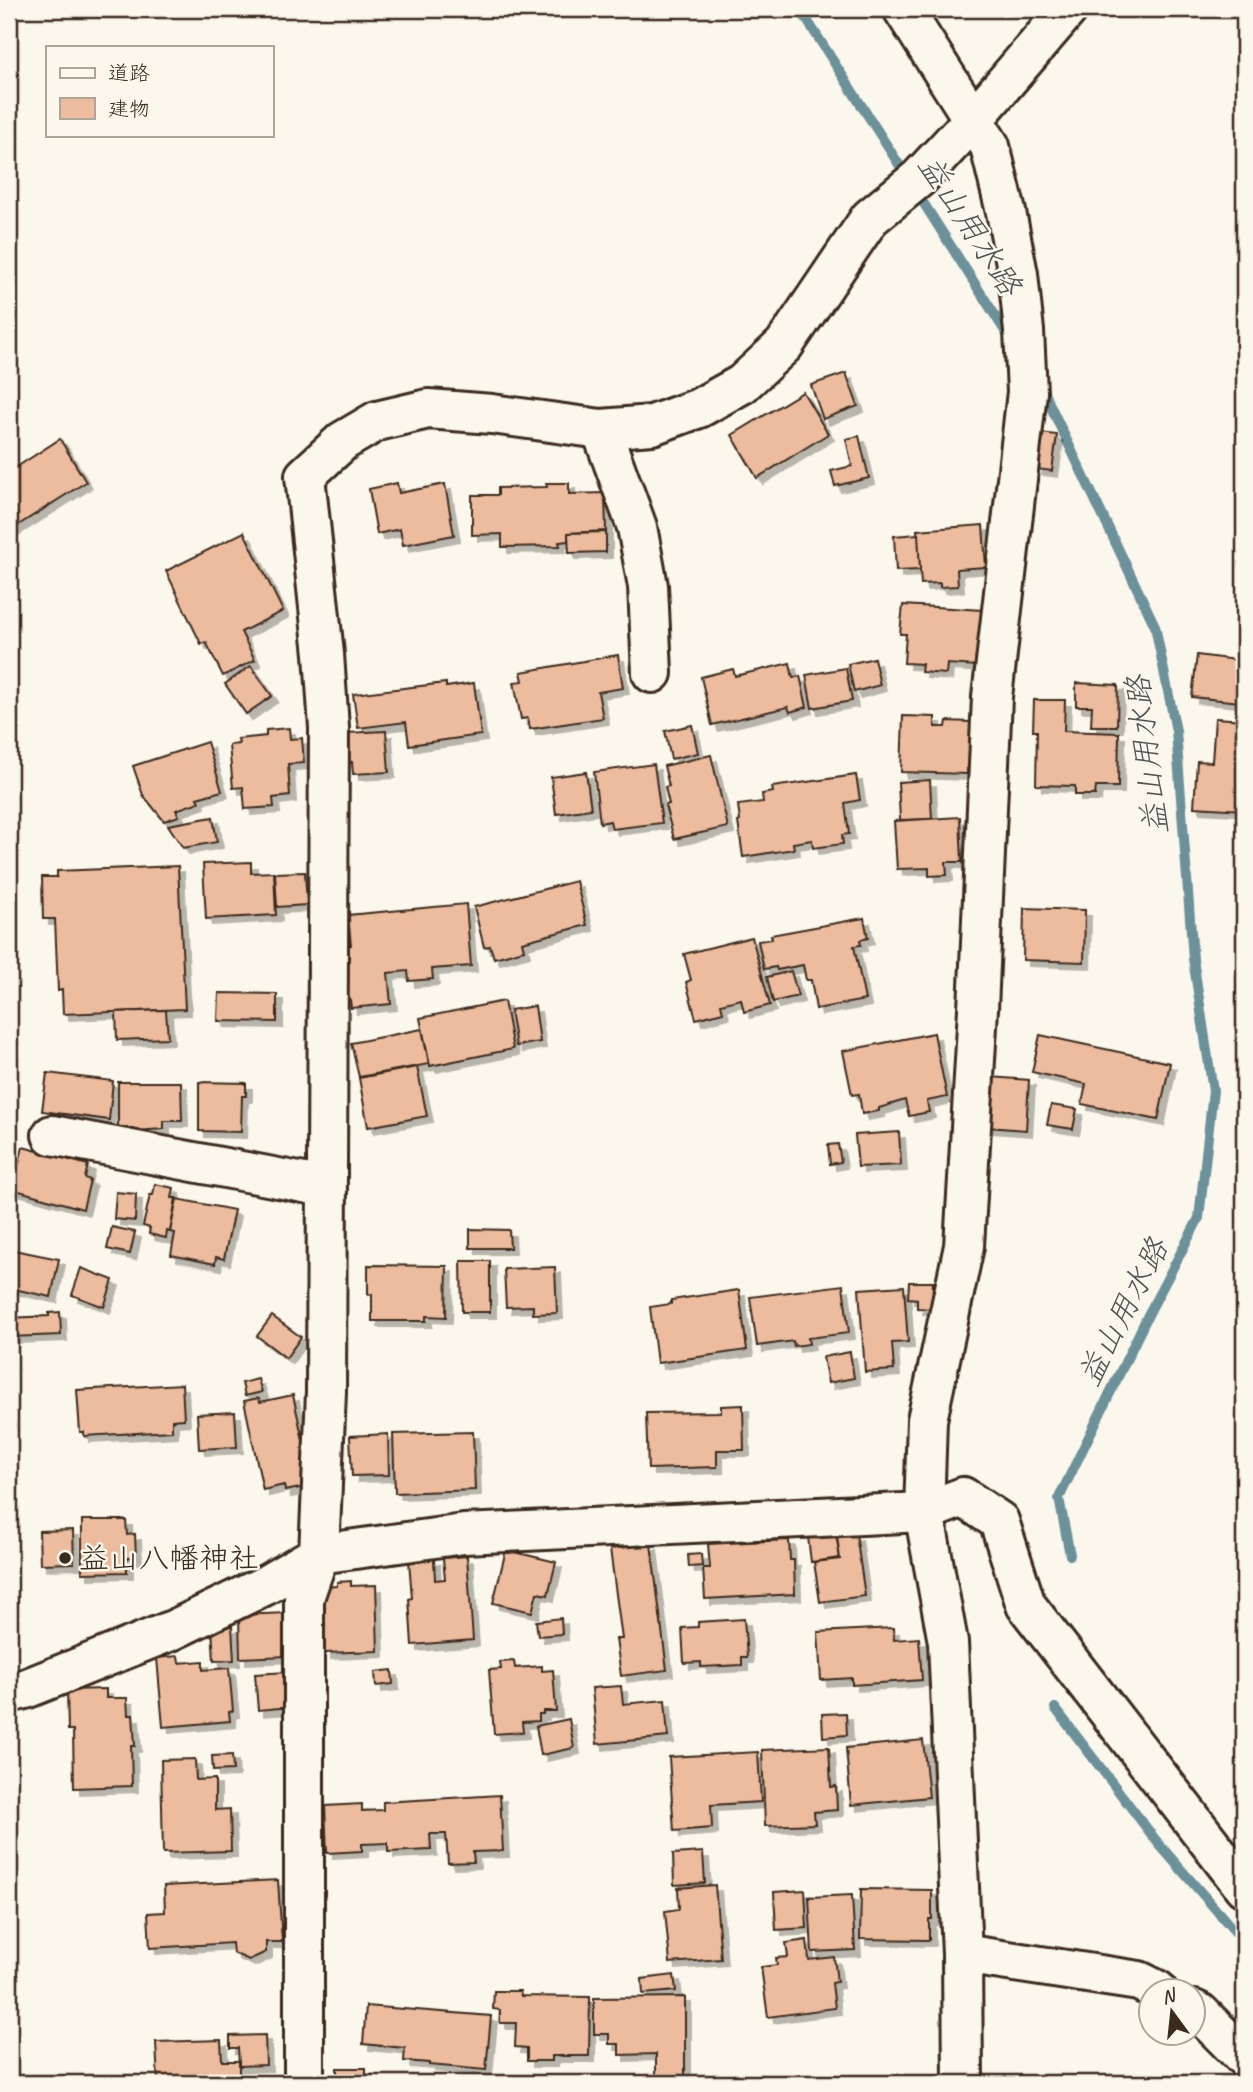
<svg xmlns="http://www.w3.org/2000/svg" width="1253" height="2092" font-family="Caveat,'Klee One',sans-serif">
  <defs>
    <filter id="shadow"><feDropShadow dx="6" dy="6" stdDeviation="0" flood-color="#0004"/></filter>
  </defs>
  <rect width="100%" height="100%" fill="#fbf7ec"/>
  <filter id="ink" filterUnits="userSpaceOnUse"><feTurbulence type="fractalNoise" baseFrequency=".0143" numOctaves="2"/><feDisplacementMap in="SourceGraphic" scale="14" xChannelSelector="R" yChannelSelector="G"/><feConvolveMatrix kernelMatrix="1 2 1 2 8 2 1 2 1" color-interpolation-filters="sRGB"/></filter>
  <g filter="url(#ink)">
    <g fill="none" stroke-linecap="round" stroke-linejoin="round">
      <g stroke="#6c919a" stroke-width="10">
        <polyline points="800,9 1012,342"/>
        <polyline points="1040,384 1155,626 1176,731 1193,959 1213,1091 1199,1218 1149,1313 1059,1498 1070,1555"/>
        <polyline points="1055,1708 1158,1843 1244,1942"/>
      </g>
    </g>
    <g fill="#edbc9e" stroke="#3b2a1e" stroke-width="2" filter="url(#shadow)">
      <polygon points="846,373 858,406 823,419 811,385"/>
      <polygon points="803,392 828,434 757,478 732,435"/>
      <polygon points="1040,433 1057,435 1052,471 1036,469"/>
      <polygon points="859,436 869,478 835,486 831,471 852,466 846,439"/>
      <polygon points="60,439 86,482 9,531 9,472"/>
      <polygon points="397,483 399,493 445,484 454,535 403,545 400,529 377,534 369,489"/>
      <polygon points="546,483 569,483 569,494 605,493 606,531 568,533 568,541 559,542 560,546 502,547 502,534 472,535 472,495 498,495 498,488 547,487"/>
      <polygon points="983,525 986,567 957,569 958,586 940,587 940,583 921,584 917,530"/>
      <polygon points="244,532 283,611 241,632 255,660 223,676 206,642 201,644 166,571"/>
      <polygon points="606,532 606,552 569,553 568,533"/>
      <polygon points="918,534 920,570 896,571 894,536"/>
      <polygon points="903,605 982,610 978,666 947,664 946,674 921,672 922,664 904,663 906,634 900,634"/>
      <polygon points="618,655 623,688 598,692 603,718 530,729 528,718 521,719 514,682 523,681 521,672"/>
      <polygon points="1197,655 1244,661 1240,702 1192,697"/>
      <polygon points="874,658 880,685 854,692 848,664"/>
      <polygon points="790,663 793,678 800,676 807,707 790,712 788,707 712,725 701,677 733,669 735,676"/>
      <polygon points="251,666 272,696 246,714 225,684"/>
      <polygon points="846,668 852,701 812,708 806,675"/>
      <polygon points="446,683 446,687 474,683 481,735 409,745 406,722 358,728 353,694"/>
      <polygon points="1076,683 1118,685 1117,726 1091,726 1092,706 1076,706"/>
      <polygon points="1034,700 1065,700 1064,731 1119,733 1118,787 1096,787 1095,795 1075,795 1075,786 1036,785 1037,731 1033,731"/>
      <polygon points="903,716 935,717 935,727 946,727 947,721 970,722 970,731 973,731 971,769 967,769 967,774 901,772"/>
      <polygon points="1215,718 1244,720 1244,810 1194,807 1197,761 1212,762"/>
      <polygon points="692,725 698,753 671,759 665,731"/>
      <polygon points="289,728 290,739 302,738 304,763 288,764 290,796 273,798 274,807 245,809 243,787 233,788 229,745 239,744 238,739 266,736 266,730"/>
      <polygon points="386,731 389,772 353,774 352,762 349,762 347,733"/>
      <polygon points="207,742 222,791 197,798 199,802 176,810 179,816 164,821 143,795 133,766"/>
      <polygon points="711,755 728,827 674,839 665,805 669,804 665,787 669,786 664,766"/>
      <polygon points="654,764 662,823 612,829 610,821 600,823 594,772"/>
      <polygon points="586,772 591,809 556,814 551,777"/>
      <polygon points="856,775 860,800 845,803 849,834 842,835 843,844 813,848 812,840 793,843 794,849 743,857 738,822 740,821 738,805 763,802 762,794 773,792 772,787"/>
      <polygon points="930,780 932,819 900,820 898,782"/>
      <polygon points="213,817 217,842 183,848 168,825"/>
      <polygon points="960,817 962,862 946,862 947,875 929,876 929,868 897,869 894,821"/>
      <polygon points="251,862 251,873 274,872 276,915 206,919 203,864"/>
      <polygon points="178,866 185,1009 63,1014 62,990 58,991 55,919 43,919 42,877 57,877 57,871"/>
      <polygon points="305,872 307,905 277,907 275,873"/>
      <polygon points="576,881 587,925 522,942 524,950 494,958 490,946 484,947 474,907"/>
      <polygon points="466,904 471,966 432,969 433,979 409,981 408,971 388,973 391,1004 351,1008 350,1000 346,1001 341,946 351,945 348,915"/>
      <polygon points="1024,908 1085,910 1084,962 1023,960"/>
      <polygon points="864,918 868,938 860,940 861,945 854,946 865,1000 816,1009 811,980 806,980 803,965 777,970 776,967 764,969 758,941 772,939 771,935"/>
      <polygon points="752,937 770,1005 744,1012 741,999 721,1004 723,1012 696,1019 686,982 691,980 684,954"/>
      <polygon points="791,971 798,996 773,1002 767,977"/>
      <polygon points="219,993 277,994 277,1022 218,1021"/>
      <polygon points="504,1001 513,1049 430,1066 420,1018"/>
      <polygon points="535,1006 540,1042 516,1046 510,1010"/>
      <polygon points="166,1010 168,1038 117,1040 116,1012"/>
      <polygon points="422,1029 429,1064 359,1077 351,1043"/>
      <polygon points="934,1033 947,1097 927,1101 929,1112 909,1116 905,1100 879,1108 879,1111 862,1114 859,1094 852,1095 843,1051"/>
      <polygon points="1040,1035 1170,1063 1158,1120 1082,1104 1086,1084 1032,1072"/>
      <polygon points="417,1067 427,1116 368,1127 359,1078"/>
      <polygon points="47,1073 113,1081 109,1120 42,1111"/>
      <polygon points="990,1077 1029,1080 1026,1130 987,1127"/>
      <polygon points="118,1082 181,1082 182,1121 164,1121 164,1129 118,1132"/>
      <polygon points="199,1082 246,1083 246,1096 242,1096 241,1132 199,1131"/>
      <polygon points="1051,1105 1077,1109 1073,1129 1047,1125"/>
      <polygon points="899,1132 901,1165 858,1167 855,1135"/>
      <polygon points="838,1144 841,1162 830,1164 828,1145"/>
      <polygon points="23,1147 88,1165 85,1178 90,1180 83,1209 12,1189"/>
      <polygon points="155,1184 174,1188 172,1198 176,1198 170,1232 167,1231 166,1238 149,1234 150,1228 143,1226 150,1195 153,1195"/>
      <polygon points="116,1192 136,1194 135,1221 114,1219"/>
      <polygon points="177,1199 234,1210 224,1259 216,1257 215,1264 171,1255 175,1233 170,1232"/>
      <polygon points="112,1227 135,1232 130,1254 107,1249"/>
      <polygon points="470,1229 509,1230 510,1248 470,1248"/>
      <polygon points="9,1249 59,1259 51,1297 9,1288"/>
      <polygon points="461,1261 490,1261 490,1312 462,1312"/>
      <polygon points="368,1265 447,1266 446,1317 426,1316 426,1321 372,1321 372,1294 368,1295"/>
      <polygon points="555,1267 557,1313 533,1314 533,1306 506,1307 504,1269"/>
      <polygon points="81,1268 113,1280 104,1307 72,1295"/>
      <polygon points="909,1282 933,1282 932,1309 917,1308 917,1299 908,1298"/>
      <polygon points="843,1285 849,1333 808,1338 809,1344 794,1346 793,1341 757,1346 750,1297"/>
      <polygon points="904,1286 908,1342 892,1343 894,1370 865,1372 859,1289"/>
      <polygon points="739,1290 747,1350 657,1363 650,1307 671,1304 671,1300"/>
      <polygon points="60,1312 61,1335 9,1337 9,1318 49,1316 49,1313"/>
      <polygon points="272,1316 301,1337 286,1358 257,1336"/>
      <polygon points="850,1352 854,1378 828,1383 823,1357"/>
      <polygon points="258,1379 262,1392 245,1396 242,1383"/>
      <polygon points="182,1384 184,1419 172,1420 172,1431 84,1436 84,1432 80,1432 77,1390"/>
      <polygon points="293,1395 311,1477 310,1486 285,1491 284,1485 263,1490 244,1401 259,1398 260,1402"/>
      <polygon points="743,1405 744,1450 717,1450 717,1467 648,1469 646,1413 721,1412 721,1406"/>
      <polygon points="235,1412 237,1447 199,1449 197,1414"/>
      <polygon points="473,1432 475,1490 395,1493 393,1434"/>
      <polygon points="388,1434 389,1475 352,1476 350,1436"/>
      <polygon points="82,1520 126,1520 127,1535 135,1534 136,1558 127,1558 127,1572 82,1573"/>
      <polygon points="73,1530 74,1563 40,1564 39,1531"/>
      <polygon points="836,1534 840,1558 811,1562 808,1537"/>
      <polygon points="856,1534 865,1596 820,1602 814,1562 840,1559 837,1536"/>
      <polygon points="789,1540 790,1560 794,1560 795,1594 705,1599 703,1568 710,1568 708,1544"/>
      <polygon points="651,1544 667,1670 621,1676 616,1639 622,1639 610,1549"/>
      <polygon points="506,1550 556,1562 548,1595 537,1593 532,1612 493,1603"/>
      <polygon points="701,1554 702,1566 689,1567 688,1555"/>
      <polygon points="467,1556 473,1640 412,1645 409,1599 412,1598 409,1561 434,1559 435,1580 445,1579 443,1558"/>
      <polygon points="351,1581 351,1586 376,1585 378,1651 325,1653 323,1587 337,1586 337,1582"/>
      <polygon points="288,1613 289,1656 240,1658 239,1615"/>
      <polygon points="561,1618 562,1634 538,1636 536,1621"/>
      <polygon points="744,1619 747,1657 742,1657 742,1665 701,1667 701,1662 684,1663 682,1628 698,1627 698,1622"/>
      <polygon points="232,1626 234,1660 214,1661 212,1627"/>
      <polygon points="893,1628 894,1640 919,1638 922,1680 852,1685 852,1678 821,1680 818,1632"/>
      <polygon points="178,1656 179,1663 203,1661 203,1670 229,1668 233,1711 229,1712 230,1721 163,1727 157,1658"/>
      <polygon points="514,1661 515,1668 542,1666 542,1671 553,1670 556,1711 543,1711 543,1714 539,1714 539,1721 522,1722 523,1732 494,1734 489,1670 501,1669 500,1662"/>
      <polygon points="392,1670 393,1684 376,1686 375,1672"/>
      <polygon points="288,1672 291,1707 258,1710 255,1674"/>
      <polygon points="621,1686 623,1704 665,1700 668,1737 597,1744 592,1688"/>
      <polygon points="106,1689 106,1698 127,1698 128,1715 133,1715 135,1746 131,1746 132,1786 74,1788 73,1730 68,1730 67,1690"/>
      <polygon points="846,1713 847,1735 823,1737 822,1714"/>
      <polygon points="569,1719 574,1748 541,1755 536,1726"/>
      <polygon points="923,1740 929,1797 851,1805 846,1748"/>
      <polygon points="829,1747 831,1787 836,1786 837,1810 814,1812 815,1824 765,1826 762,1750"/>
      <polygon points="758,1752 761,1802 711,1805 712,1828 674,1831 669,1757"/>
      <polygon points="232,1755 233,1770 213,1771 212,1756"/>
      <polygon points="195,1759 196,1780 215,1779 215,1810 230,1809 231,1851 163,1853 161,1760"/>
      <polygon points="500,1795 503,1851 473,1852 474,1862 448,1863 446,1834 430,1834 431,1850 388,1852 388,1843 362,1844 362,1851 327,1853 325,1806 362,1804 362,1811 383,1810 383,1802"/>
      <polygon points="703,1852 705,1883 674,1885 673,1854"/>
      <polygon points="278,1880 282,1942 266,1942 266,1952 249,1960 233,1953 232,1943 150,1948 148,1913 165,1912 164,1886"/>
      <polygon points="715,1885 721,1959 670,1963 665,1911 679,1909 678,1888"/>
      <polygon points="861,1889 932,1890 932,1919 929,1919 929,1940 860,1939"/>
      <polygon points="805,1890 807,1928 776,1930 774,1892"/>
      <polygon points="852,1895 855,1950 812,1952 809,1897"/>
      <polygon points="807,1940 809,1960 834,1957 837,1982 832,1983 835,2008 768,2017 761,1967 777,1965 776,1958 788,1957 786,1943"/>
      <polygon points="674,1975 676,1991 643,1994 642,1979"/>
      <polygon points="494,1991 520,1991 521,1996 590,1997 589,2056 552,2056 552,2061 527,2061 527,2048 515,2047 516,2023 500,2023 500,2010 493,2009"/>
      <polygon points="685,1997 685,2076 656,2077 656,2054 619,2055 619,2044 609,2044 609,2034 594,2034 594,1998"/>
      <polygon points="366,2006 491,2016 486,2070 429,2065 429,2063 404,2061 405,2048 363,2044"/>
      <polygon points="265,2035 266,2065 239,2066 238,2048 230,2048 230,2036"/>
      <polygon points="221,2040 222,2061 239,2061 239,2083 158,2083 156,2042"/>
      <rect x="337" y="2068" width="29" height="15"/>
    </g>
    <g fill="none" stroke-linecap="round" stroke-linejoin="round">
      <g stroke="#3b2a1e" stroke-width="44">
        <g id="minor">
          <polyline points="903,9 990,146 1006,212 1018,274 1024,331 1027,392 992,697 978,1009 964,1246 927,1420 924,1512 948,1642 962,1954 963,2083"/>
          <polyline points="601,429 637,527 648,586 652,673"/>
          <polyline points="52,1135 325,1187"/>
          <polyline points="9,1693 25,1689 173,1630 264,1586 319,1554 464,1534 924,1512 963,1497 999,1521 1026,1605 1244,1887"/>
          <polyline points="962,1954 1139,1981 1157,1990"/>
          <polyline points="1194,2010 1200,2013 1244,2057"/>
          <polyline points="304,2083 304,1598 319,1554 326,1392 329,728 324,654 305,476 343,441 377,421 428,409 492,414 601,429 652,425 699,408 742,384 784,345 870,218 919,178 973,120 1068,9"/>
        </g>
      </g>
      <use href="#minor" stroke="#fbf7ec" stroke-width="38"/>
    </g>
  </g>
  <circle fill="#3b2a1e" stroke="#fbf7ec" stroke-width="2.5" cx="65" cy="1558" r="7"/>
  <g text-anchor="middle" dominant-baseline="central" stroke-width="5" stroke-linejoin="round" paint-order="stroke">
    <g font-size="30" fill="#3b2a1e" stroke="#fbf7ec" text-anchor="start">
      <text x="79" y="1558">益山八幡神社</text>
    </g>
    <g font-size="32" font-style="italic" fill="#4f5552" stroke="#fbf7ec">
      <text transform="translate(970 225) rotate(57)">益山用水路</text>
      <text transform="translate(1147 755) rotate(-97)">益山用水路</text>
      <text transform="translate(1123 1312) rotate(-63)">益山用水路</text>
    </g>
  </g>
  <rect width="1253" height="2092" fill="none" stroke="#fbf7ec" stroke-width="35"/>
  <rect x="18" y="18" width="1218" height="2057" fill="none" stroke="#3b2a1e" stroke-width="2.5" filter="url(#ink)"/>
  <rect x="46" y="46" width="228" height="91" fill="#fbf7ec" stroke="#aea59a" stroke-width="2"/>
  <rect x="60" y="68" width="35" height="10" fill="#fbf7ec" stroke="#aea59a" stroke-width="2"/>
  <text x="108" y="80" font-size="21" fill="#3b2a1e">道路</text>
  <rect x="60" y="98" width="35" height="21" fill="#edbc9e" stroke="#aea59a" stroke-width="2"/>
  <text x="108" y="116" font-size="21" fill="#3b2a1e">建物</text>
  <g transform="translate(1172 2012) rotate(345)"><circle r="33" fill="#fbf7ec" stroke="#aea59a" stroke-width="2"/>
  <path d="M0-5L12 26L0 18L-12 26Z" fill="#3b2a1e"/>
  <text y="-10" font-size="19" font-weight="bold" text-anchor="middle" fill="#3b2a1e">N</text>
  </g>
</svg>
